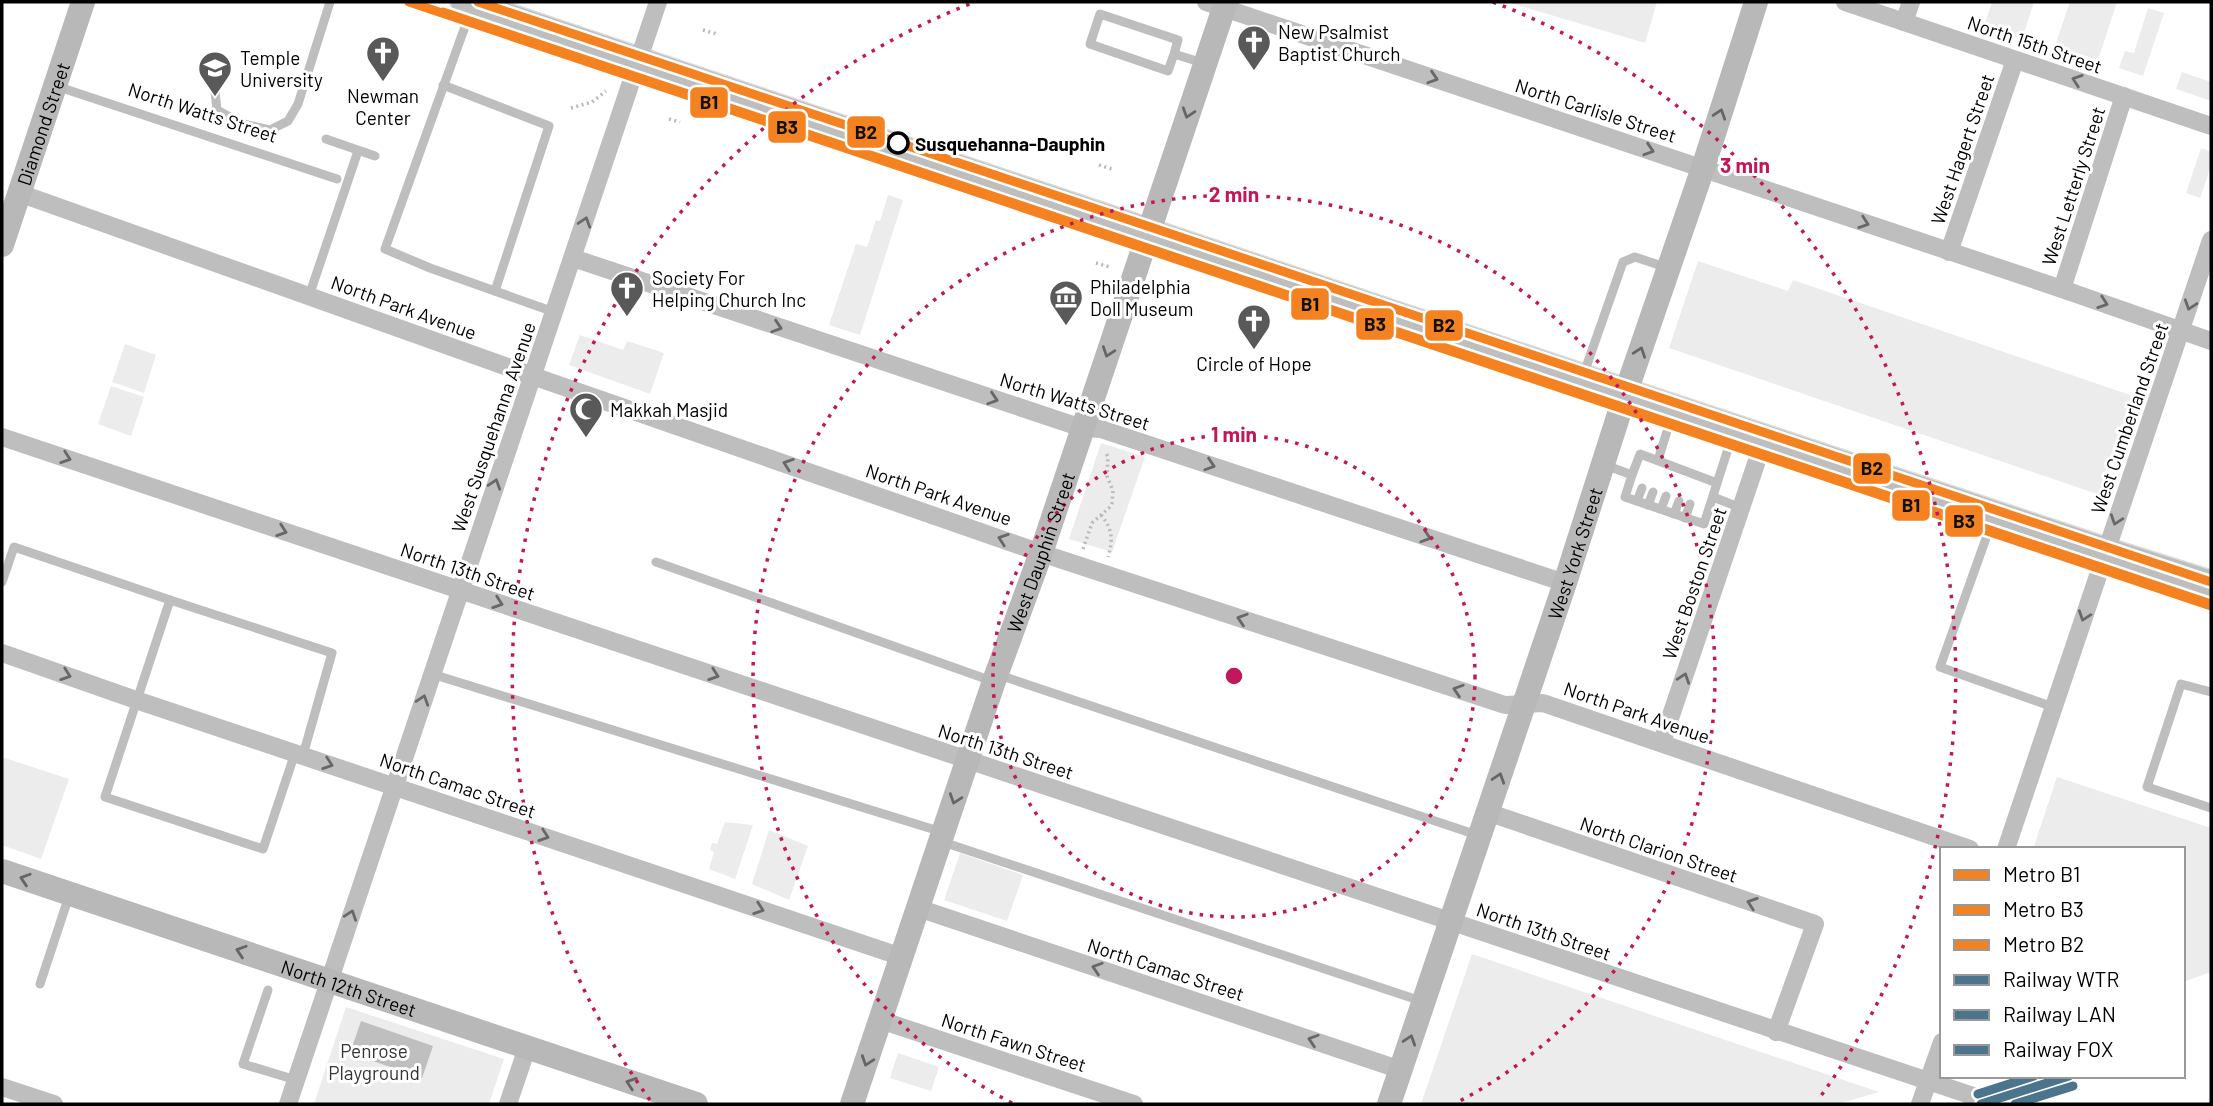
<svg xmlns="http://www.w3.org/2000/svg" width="2213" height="1106" font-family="Barlow,sans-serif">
  <rect width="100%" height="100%" fill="#fff"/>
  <g fill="#ececec">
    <polygon points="1507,2 1657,2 1645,43"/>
    <polygon points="1992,2 2034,2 2022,39 1984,26"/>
    <polygon points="2070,2 2117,2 2098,60 2055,46"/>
    <polygon points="2148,8 2164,13 2143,76 2119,68 2125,51 2134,53"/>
    <polygon points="2182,72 2211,82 2211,101 2176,89"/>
    <polygon points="2201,148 2211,152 2211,166 2200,198 2186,193"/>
    <polygon points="888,195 903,200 860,335 829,325 856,244 867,247 876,220 880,221"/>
    <polygon points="1698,261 1788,291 1793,280 2133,396 2100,495 1669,348"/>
    <polygon points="580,335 623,350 627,341 664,353 650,394 569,365"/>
    <polygon points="125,344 156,355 144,393 112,382"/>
    <polygon points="111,386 144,397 131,436 98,424"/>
    <polygon points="1101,443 1145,457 1112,552 1069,539"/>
    <polygon points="2,757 69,779 41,859 2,845"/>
    <polygon points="2057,777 2211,828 2211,972 2183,982 2183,849 2033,849"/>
    <polygon points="725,822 753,825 735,879 709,869 714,852 710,850 712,843 717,844"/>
    <polygon points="769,830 808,846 789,900 752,884"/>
    <polygon points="960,853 1023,875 1007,921 944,900"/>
    <polygon points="1472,954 1879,1092 1838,1104 1421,1104"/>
    <polygon points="346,1007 504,1059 489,1104 314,1104"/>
    <polygon points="898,1053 939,1067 931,1091 890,1078"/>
  </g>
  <polygon fill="#bfbfbf" points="361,1021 433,1046 422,1078 350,1053"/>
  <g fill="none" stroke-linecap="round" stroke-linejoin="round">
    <g stroke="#dbdbdb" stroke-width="29">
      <polyline id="primary" points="464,2 1626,392 2106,551 2211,584"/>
    </g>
    <g stroke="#b9b9b9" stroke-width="3.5" stroke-dasharray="2 3.5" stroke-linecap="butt">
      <polyline points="703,30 717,34"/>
      <polyline points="571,108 592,102 606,91"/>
      <polyline points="669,119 680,122"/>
      <polyline points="1099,165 1112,169"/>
      <polyline points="1096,263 1110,267"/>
      <path d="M1101 515C1113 529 1113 541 1108 557"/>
      <polyline points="1083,549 1092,523 1110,507 1112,503 1113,491 1107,476 1108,457 1105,451"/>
    </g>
    <g stroke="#bebebe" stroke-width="9">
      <polyline points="472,7 385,249 430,268 554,312"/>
      <polyline points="1174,54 1178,40 1100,14 1090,44 1168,71 1174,54 1203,63"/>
      <polyline points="443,85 549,126 495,291"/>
      <polyline points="56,86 337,179"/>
      <polyline points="215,92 217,110 243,124 270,130 288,121 298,104 330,2"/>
      <polyline points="326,139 375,156"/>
      <polyline points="309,296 358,151"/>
      <polyline points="1583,376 1623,262 1635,257 1668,268"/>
      <polyline points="1658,460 1673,412"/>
      <polyline points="1605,465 1632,475 1625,497 1704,524 1734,430"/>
      <polyline points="1632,475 1640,454 1717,483"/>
      <polyline points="1713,497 1741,508"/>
      <polyline points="1637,501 1642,488"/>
      <polyline points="1648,505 1653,492"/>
      <polyline points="1661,509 1666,496"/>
      <polyline points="1674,514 1679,501"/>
      <polyline points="1994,516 1940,667 2053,707"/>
      <polyline points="1685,518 1690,504"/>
      <polyline points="656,562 992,681"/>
      <polyline points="2,582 14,547 170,600 105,797 263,849 295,753"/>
      <polyline points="170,600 332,653 303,755"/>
      <polyline points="432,674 942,832"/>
      <polyline points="999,675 1477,835"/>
      <polyline points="2211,692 2181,684 2147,787 2211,808"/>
      <polyline points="943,842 1421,1001"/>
      <polyline points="40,984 69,896"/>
      <polyline points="268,990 243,1064 296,1080"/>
    </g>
    <g stroke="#bebebe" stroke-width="18">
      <polyline points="1206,2 2062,289 2211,341"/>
      <polyline points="1845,2 2211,126"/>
      <polyline points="1904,22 1911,2"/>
      <polyline points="19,193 547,381 1041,553 1505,705 1543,703 1970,849"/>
      <polyline points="1949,252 2015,60"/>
      <polyline points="573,258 1082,428 1101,429 1565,583"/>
      <polyline points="2062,289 2124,96"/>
      <polyline points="2,437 1997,1104"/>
      <polyline points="2,653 136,700 902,957"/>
      <polyline points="1662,742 1765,437"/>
      <polyline points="1487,812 1815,924 1776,1032"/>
      <polyline points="2006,849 2211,240"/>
      <polyline points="918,908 1401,1070"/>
      <polyline points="880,1020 1134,1104"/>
      <polyline points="2,1087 54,1104"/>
      <polyline points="288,1104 658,2"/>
      <polyline points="508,1104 527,1048"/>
      <polyline points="1920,1104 1942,1042"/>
    </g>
    <g stroke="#b8b8b8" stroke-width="24">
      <path id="s1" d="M2 245 83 2"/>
      <path id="s2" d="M2 871 696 1104"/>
      <path id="s3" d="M852 1104 994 681 1041 553 1226 2"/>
      <path id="s4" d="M1389 1104 1565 583 1626 392 1703 168 1756 2"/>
    </g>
    <use href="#primary" stroke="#bebebe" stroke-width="26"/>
    <g stroke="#fff" stroke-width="14">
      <polyline id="rail-1" points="1981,1104 2069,1076"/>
    </g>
    <g stroke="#fff" stroke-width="14">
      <polyline id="rail-2" points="2015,1104 2073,1086"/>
    </g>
    <g stroke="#fff" stroke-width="14">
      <polyline id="rail-3" points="1978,1094 2034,1076"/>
    </g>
    <use href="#rail-1" stroke="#4c748c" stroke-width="9"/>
    <use href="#rail-2" stroke="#4c748c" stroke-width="9"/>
    <use href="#rail-3" stroke="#4c748c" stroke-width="9"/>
    <g stroke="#fff" stroke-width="14">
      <polyline id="metro-1" points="409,2 2211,606"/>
    </g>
    <g stroke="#fff" stroke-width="14">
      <polyline id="metro-2" points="443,12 2208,603"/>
    </g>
    <g stroke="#fff" stroke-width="14">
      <polyline id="metro-3" points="478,2 2211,582"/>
    </g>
    <use href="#metro-1" stroke="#f58220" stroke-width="9"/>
    <use href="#metro-2" stroke="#f58220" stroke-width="9"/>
    <use href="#metro-3" stroke="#f58220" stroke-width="9"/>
  </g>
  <defs><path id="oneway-chevron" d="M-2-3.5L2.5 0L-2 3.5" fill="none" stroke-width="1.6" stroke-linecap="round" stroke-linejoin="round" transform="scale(1.75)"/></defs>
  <g stroke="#686868">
    <use href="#oneway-chevron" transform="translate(1433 78) rotate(18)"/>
    <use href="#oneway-chevron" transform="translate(2077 80) rotate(-161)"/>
    <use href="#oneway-chevron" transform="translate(1649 150) rotate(18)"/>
    <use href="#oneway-chevron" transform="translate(585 222) rotate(-72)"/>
    <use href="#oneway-chevron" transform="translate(1864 223) rotate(19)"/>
    <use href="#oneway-chevron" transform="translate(2103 303) rotate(19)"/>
    <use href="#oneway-chevron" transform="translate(2190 305) rotate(108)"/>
    <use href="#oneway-chevron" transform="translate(777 327) rotate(18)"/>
    <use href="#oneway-chevron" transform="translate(993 399) rotate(18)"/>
    <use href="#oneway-chevron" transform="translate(66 458) rotate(19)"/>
    <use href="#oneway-chevron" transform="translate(788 464) rotate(-161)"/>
    <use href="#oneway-chevron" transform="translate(1210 465) rotate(18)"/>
    <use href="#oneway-chevron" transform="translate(495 484) rotate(-72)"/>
    <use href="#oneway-chevron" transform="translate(2116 520) rotate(109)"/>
    <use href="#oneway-chevron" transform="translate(282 531) rotate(19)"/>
    <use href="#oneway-chevron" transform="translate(1426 537) rotate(18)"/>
    <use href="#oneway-chevron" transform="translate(1003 539) rotate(-161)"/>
    <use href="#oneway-chevron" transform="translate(498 603) rotate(19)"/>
    <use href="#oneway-chevron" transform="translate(2084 616) rotate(109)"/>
    <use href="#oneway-chevron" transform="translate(1242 619) rotate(-162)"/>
    <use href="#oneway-chevron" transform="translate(66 675) rotate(19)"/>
    <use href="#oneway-chevron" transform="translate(714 675) rotate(19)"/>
    <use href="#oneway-chevron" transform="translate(1684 678) rotate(-71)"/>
    <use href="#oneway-chevron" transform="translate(1458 690) rotate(-162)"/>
    <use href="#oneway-chevron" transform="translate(423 700) rotate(-72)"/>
    <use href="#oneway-chevron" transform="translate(328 764) rotate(19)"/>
    <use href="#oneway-chevron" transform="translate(544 836) rotate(19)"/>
    <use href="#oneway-chevron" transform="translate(1752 903) rotate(-161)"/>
    <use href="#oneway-chevron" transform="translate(759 909) rotate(19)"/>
    <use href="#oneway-chevron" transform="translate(351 915) rotate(-71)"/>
    <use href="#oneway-chevron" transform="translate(1097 968) rotate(-162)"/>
    <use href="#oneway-chevron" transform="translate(1313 1040) rotate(-162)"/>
  </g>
  <g stroke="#656565">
    <use href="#oneway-chevron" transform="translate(1188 113) rotate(108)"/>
    <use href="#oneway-chevron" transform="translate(1720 114) rotate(-72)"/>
    <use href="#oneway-chevron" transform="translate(1108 352) rotate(109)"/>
    <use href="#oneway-chevron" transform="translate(1640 352) rotate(-71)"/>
    <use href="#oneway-chevron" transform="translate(1499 778) rotate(-72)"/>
    <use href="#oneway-chevron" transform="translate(955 799) rotate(109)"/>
    <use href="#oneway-chevron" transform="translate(25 879) rotate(-162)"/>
    <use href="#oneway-chevron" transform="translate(241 951) rotate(-162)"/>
    <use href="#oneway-chevron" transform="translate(1410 1040) rotate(-72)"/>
    <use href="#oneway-chevron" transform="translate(867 1061) rotate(109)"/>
    <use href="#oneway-chevron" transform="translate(631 1083) rotate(-161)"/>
  </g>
  <g fill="none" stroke="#c2185b" stroke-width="3.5" stroke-dasharray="3.5 7">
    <circle cx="1234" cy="676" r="241"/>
    <path d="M1012 1103A481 481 0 1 1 1456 1103"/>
    <path d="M650 1100A722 722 0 0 1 975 2M1493 2A722 722 0 0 1 1818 1100"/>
  </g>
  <defs>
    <g id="church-pin" transform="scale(1.75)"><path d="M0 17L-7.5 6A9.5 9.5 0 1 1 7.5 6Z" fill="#595959" stroke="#fff"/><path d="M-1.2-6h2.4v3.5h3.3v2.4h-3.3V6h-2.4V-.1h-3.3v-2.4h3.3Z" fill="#fff"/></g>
    <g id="university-pin" transform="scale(1.75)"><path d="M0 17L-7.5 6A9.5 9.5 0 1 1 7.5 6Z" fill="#595959" stroke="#fff"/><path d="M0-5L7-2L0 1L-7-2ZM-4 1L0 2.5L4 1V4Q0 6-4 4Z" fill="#fff"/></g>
    <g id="museum-pin" transform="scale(1.75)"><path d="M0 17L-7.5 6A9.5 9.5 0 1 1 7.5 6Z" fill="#595959" stroke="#fff"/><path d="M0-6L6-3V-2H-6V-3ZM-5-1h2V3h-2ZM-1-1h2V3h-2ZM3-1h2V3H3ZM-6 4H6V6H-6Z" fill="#fff"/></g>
    <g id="mosque-pin" transform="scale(1.75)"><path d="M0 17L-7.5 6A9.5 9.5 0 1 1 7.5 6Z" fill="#595959" stroke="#fff"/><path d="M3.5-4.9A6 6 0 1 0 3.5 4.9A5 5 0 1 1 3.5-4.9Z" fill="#fff"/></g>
  </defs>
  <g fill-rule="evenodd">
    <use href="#church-pin" x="1254" y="42"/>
    <use href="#church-pin" x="383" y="53"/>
    <use href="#university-pin" x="215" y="68"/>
    <use href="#church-pin" x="627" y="288"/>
    <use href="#museum-pin" x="1066" y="297"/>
    <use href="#church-pin" x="1254" y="321"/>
    <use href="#mosque-pin" x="586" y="409"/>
  </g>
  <circle fill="#fff" stroke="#000" stroke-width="3.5" cx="898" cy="143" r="10"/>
  <g text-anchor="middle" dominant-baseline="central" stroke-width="6" stroke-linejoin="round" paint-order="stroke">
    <g font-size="19" fill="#000" stroke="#fff" text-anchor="start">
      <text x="1278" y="31">New Psalmist<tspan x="1278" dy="22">Baptist Church</tspan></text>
      <text x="240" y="57">Temple<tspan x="240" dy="22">University</tspan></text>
      <text x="383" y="95" text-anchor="middle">Newman<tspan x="383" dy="22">Center</tspan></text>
      <text x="652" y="277">Society For<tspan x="652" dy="22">Helping Church Inc</tspan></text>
      <text x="1090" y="286">Philadelphia<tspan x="1090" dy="22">Doll Museum</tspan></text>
      <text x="1254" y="363" text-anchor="middle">Circle of Hope</text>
      <text x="610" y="409">Makkah Masjid</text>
    </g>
    <g font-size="19" fill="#000" stroke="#fff">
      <text transform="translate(2035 44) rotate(19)">North 15th Street</text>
      <text transform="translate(1596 110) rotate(18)">North Carlisle Street</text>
      <text transform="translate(203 112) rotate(18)">North Watts Street</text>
      <text stroke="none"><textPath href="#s1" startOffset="128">Diamond Street</textPath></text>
      <text transform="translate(1962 149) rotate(-71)">West Hagert Street</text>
      <text transform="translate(2073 186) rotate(-72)">West Letterly Street</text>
      <text transform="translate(404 307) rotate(20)">North Park Avenue</text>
      <text transform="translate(1075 401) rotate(17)">North Watts Street</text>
      <text transform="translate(2129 418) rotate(-71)">West Cumberland Street</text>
      <text transform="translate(493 427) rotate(-71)">West Susquehanna Avenue</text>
      <text transform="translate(939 494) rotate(19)">North Park Avenue</text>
      <text stroke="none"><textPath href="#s3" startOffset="583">West Dauphin Street</textPath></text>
      <text stroke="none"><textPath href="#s4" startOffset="581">West York Street</textPath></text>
      <text transform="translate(468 571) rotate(19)">North 13th Street</text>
      <text transform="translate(1694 583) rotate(-71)">West Boston Street</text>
      <text transform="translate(1637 712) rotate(19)">North Park Avenue</text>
      <text transform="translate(1006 751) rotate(18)">North 13th Street</text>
      <text transform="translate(458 785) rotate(19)">North Camac Street</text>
      <text transform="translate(1659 849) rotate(19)">North Clarion Street</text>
      <text transform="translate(1544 931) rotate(19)">North 13th Street</text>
      <text transform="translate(1166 969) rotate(18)">North Camac Street</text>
      <text stroke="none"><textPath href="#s2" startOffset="366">North 12th Street</textPath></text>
      <text transform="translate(1014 1042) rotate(18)">North Fawn Street</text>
    </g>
    <g font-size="19" font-weight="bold" fill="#000" stroke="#fff" text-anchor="start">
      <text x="915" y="143">Susquehanna-Dauphin</text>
    </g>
    <g font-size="19" fill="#333" stroke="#fff">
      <text x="374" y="1050">Penrose<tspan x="374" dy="22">Playground</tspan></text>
    </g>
  </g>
  <circle cx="1234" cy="676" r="10" fill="#c2185b" stroke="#fff" stroke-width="3.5"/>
  <g font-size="21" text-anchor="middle" font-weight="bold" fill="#c2185b" stroke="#fff" stroke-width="6" stroke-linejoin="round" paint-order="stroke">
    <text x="1745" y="173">3 min</text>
    <text x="1234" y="202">2 min</text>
    <text x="1234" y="442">1 min</text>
  </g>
  <g stroke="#fff" stroke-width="2.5">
    <rect x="689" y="86" width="40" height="33" rx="7" fill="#f58220"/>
    <rect x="767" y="110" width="40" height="34" rx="7" fill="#f58220"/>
    <rect x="846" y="115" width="40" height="34" rx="7" fill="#f58220"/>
    <rect x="1290" y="287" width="40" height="34" rx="7" fill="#f58220"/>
    <rect x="1355" y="307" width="40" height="34" rx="7" fill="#f58220"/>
    <rect x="1424" y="309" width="40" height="33" rx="7" fill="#f58220"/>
    <rect x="1852" y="452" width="40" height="33" rx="7" fill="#f58220"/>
    <rect x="1891" y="489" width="40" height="33" rx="7" fill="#f58220"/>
    <rect x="1944" y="504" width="40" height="34" rx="7" fill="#f58220"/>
  </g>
  <g font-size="19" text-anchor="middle" font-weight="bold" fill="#111">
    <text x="709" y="109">B1</text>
    <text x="787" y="134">B3</text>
    <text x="866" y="139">B2</text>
    <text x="1310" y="311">B1</text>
    <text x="1375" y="331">B3</text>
    <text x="1444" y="332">B2</text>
    <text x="1872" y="475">B2</text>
    <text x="1911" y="512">B1</text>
    <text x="1964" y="528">B3</text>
  </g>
  <rect width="2213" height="1106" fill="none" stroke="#000000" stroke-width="7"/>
  <rect x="1940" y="847" width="245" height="231" fill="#ffffff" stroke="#999999" stroke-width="2"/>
  <rect x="1954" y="870" width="35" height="10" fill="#f58220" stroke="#999999" stroke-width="2"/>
  <text x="2003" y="882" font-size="21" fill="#000000">Metro B1</text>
  <rect x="1954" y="905" width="35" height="10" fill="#f58220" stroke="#999999" stroke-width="2"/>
  <text x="2003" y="917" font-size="21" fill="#000000">Metro B3</text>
  <rect x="1954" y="940" width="35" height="10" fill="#f58220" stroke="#999999" stroke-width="2"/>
  <text x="2003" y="952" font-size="21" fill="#000000">Metro B2</text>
  <rect x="1954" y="975" width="35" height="10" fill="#4c748c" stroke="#999999" stroke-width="2"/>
  <text x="2003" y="987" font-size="21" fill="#000000">Railway WTR</text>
  <rect x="1954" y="1010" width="35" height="10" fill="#4c748c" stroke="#999999" stroke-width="2"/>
  <text x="2003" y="1022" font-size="21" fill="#000000">Railway LAN</text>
  <rect x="1954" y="1045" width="35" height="10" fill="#4c748c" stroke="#999999" stroke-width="2"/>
  <text x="2003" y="1057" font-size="21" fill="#000000">Railway FOX</text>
</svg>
